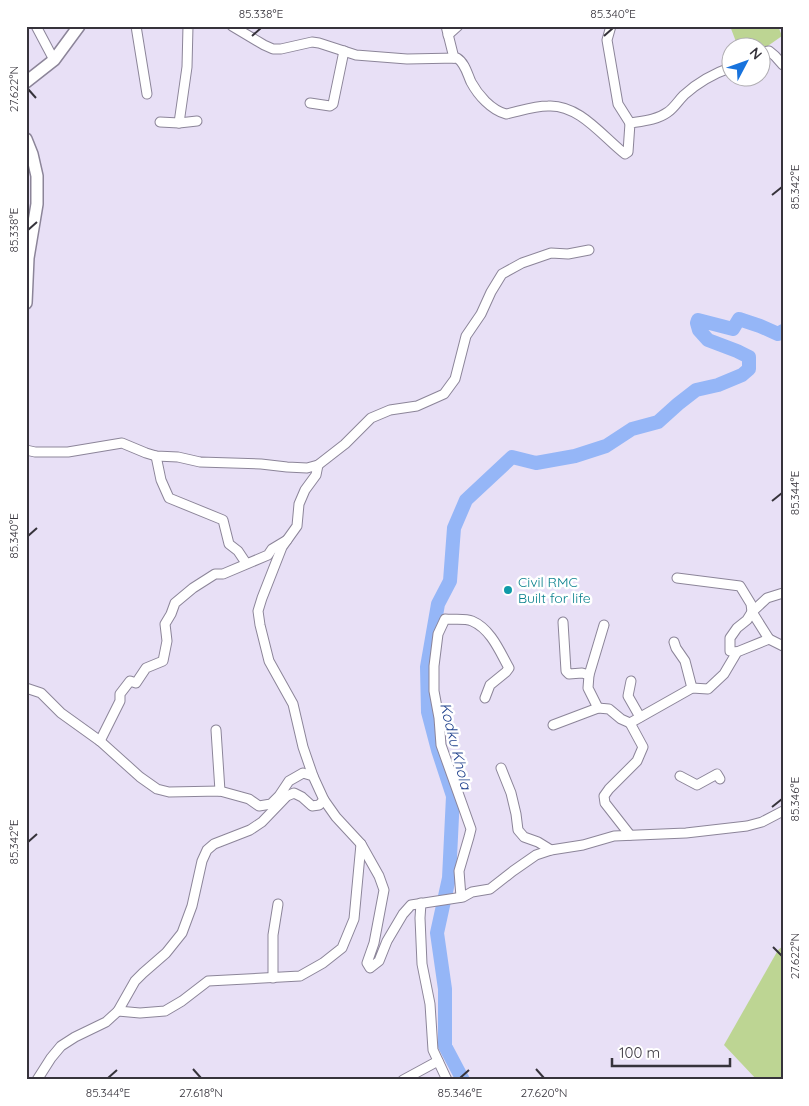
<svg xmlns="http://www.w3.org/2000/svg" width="809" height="1106" font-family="Quicksand,sans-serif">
  <rect width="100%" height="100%" fill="#e8e0f6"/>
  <g fill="#bdd593">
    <polygon points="730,26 778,26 782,36 762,50 762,48 738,47"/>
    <polygon points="783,946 783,1080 757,1080 724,1045 778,950"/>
  </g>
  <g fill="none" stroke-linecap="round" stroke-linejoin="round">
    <polyline stroke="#95b6f7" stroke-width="14" points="463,1080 445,1046 445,989 437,933 449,878 453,796 438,750 428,712 427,667 438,604 450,581 454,528 466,500 512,457 536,463 575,456 606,446 632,429 658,422 678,404 696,390 718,385 742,375 749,369 749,357 737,351 708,340 699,330 697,323 698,320 733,329 739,319 760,326 778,334 783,331"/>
    <g stroke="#8c8599" stroke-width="11">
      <g id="minor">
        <polyline points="36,26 54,60"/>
        <polyline points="136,26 147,94"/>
        <path d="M232 26 264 45 273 49H281L312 42 319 43 356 55 407 59 457 58C465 63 467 73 471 82 478 95 491 110 506 114 520 111 534 106 548 106 579 104 603 137 625 154L628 152 630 123C643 121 657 120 668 112 674 108 678 101 684 95 697 83 715 73 732 67"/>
        <polyline points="446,26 454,58"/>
        <polyline points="611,26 607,40 618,104 630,123"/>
        <polyline points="448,35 458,26"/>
        <polyline points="762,52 769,51 775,56 783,65"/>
        <polyline points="310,103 330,106 333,104 344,51"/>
        <polyline points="160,122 179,123 197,121"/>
        <polyline points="179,123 187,67 188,26"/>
        <polyline points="26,450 35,452 68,452 122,443 146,453 156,456 178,457 200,462 261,464 287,467 307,468 318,465 345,444 371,418 390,410 417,406 444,394 455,379 466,336 481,314 491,292 502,274 522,263 551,253 568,254 589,250"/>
        <polyline points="156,456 161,480 169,498 223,520 229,544 238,551 246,563"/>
        <polyline points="677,578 740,586 751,604 752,612 769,639"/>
        <polyline points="563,622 566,671 569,674 582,673 589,675"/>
        <polyline points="674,642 676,648 685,661 692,688"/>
        <polyline points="737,652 730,651 730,638 737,628 747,620 752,612 767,598 783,593"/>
        <polyline points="631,681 628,696 640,717"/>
        <polyline points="26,688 41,693 61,713 100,741 140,777 157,789 169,792 220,791 249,799 259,806 271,804 279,796 289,781 303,773 313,776 324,800 336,817 361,844 379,876 384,890 374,943 367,963 370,968 379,961 387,941 403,914 411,905 463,897 472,892 490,889 513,871 536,855 551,850 583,845 614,836 686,833 747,826 762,822 783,811"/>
        <polyline points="598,708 588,688 589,675 604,625"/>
        <polyline points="553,725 598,708 609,709 621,719 630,723"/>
        <polyline points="216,730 220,791"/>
        <polyline points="100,741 120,701 120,694 130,681 136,683 146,668 163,661 167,641 165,624 171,614 175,603 193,588 215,574 223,574 268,555 272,549 287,540"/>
        <polyline points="501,768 511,793 516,814 518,830 524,837 538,842 551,850"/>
        <polyline points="313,776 303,747 293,704 269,661 260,625 258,611 262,598 282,547 297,526 299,504 305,490 316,475 318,465"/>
        <polyline points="680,776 697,785 717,774 720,779"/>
        <polyline points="630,835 605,803 604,796 609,789 637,761 643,747 630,723 692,688 708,689 724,674 737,652 769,639 783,646"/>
        <path d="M461 897 459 871 469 837 471 829 441 745 439 718 434 691V666L438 634 445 619C453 620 465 618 472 621 491 629 500 652 509 668L506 672 490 685 485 698"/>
        <polyline points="421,903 420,918 422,964 430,1004 433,1050 447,1080"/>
        <polyline points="273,978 273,935 278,904"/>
        <polyline points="118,1011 140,1013 165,1011 182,1001 208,981 300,976 323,963 342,948 354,919 361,844"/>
        <polyline points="37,1080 51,1058 61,1046 75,1037 106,1022 118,1011 135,981 143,973 166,953 182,933 192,906 202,861 207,850 214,844 250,830 262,822 287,796 294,793 302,797 312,806 319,805 324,800"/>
        <polyline points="403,1080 438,1061"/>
      </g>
    </g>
    <g stroke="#8c8599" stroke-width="14">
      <g id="tertiary">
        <polyline points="26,82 54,60 79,26"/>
        <polyline points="26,139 32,154 37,176 37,204 28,258 26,303"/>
      </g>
    </g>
    <use href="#minor" stroke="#fff" stroke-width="9"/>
    <use href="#tertiary" stroke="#fff" stroke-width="11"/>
  </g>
  <path fill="none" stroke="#36333b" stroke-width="2" d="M252 36 261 28M604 36 613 28M28 89 36 98M772 195 782 187M28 230 37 222M772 501 782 493M28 536 37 528M772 807 782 799M28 842 37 834M773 947 782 956M193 1069 201 1078M536 1069 544 1078M108 1078 117 1070M460 1078 469 1070"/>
  <circle fill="#0f9aa8" stroke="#fff" stroke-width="2" cx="508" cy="590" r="5"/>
  <g text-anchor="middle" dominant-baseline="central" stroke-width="5" stroke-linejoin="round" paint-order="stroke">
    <g font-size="14" fill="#0d838f" stroke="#fff" text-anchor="start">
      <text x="518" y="582">Civil RMC<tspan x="518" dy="16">Built for life</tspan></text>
    </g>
    <g font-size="15" font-style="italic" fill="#21428d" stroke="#fff">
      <text transform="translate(456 746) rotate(76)">Kodku Khola</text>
    </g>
  </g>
  <rect width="809" height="1106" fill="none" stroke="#ffffff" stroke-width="55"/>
  <g transform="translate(746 62) rotate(49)"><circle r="24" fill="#ffffff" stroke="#afadb1"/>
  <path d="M0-4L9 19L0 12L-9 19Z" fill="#1873dd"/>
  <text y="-8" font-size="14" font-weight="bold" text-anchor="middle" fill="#36333b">N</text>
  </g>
  <path d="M612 1058v8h118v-8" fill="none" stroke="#36333b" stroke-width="2.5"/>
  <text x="619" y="1058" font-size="15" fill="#36333b" stroke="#ffffff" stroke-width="4" paint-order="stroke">100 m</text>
  <rect x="28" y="28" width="754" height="1050" fill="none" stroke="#36333b" stroke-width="2"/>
  <g font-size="12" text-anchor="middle" fill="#36333b">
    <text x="261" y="18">85.338°E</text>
    <text x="613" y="18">85.340°E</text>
    <text transform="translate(14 89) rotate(-90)" y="4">27.622°N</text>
    <text transform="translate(795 187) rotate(-90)" y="4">85.342°E</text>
    <text transform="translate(14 230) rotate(-90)" y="4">85.338°E</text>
    <text transform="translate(795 493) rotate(-90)" y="4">85.344°E</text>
    <text transform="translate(14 536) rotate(-90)" y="4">85.340°E</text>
    <text transform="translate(795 799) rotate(-90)" y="4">85.346°E</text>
    <text transform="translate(14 842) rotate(-90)" y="4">85.342°E</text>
    <text transform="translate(795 956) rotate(-90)" y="4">27.622°N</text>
    <text x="108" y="1097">85.344°E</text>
    <text x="201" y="1097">27.618°N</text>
    <text x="460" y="1097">85.346°E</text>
    <text x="544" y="1097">27.620°N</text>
  </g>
</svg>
